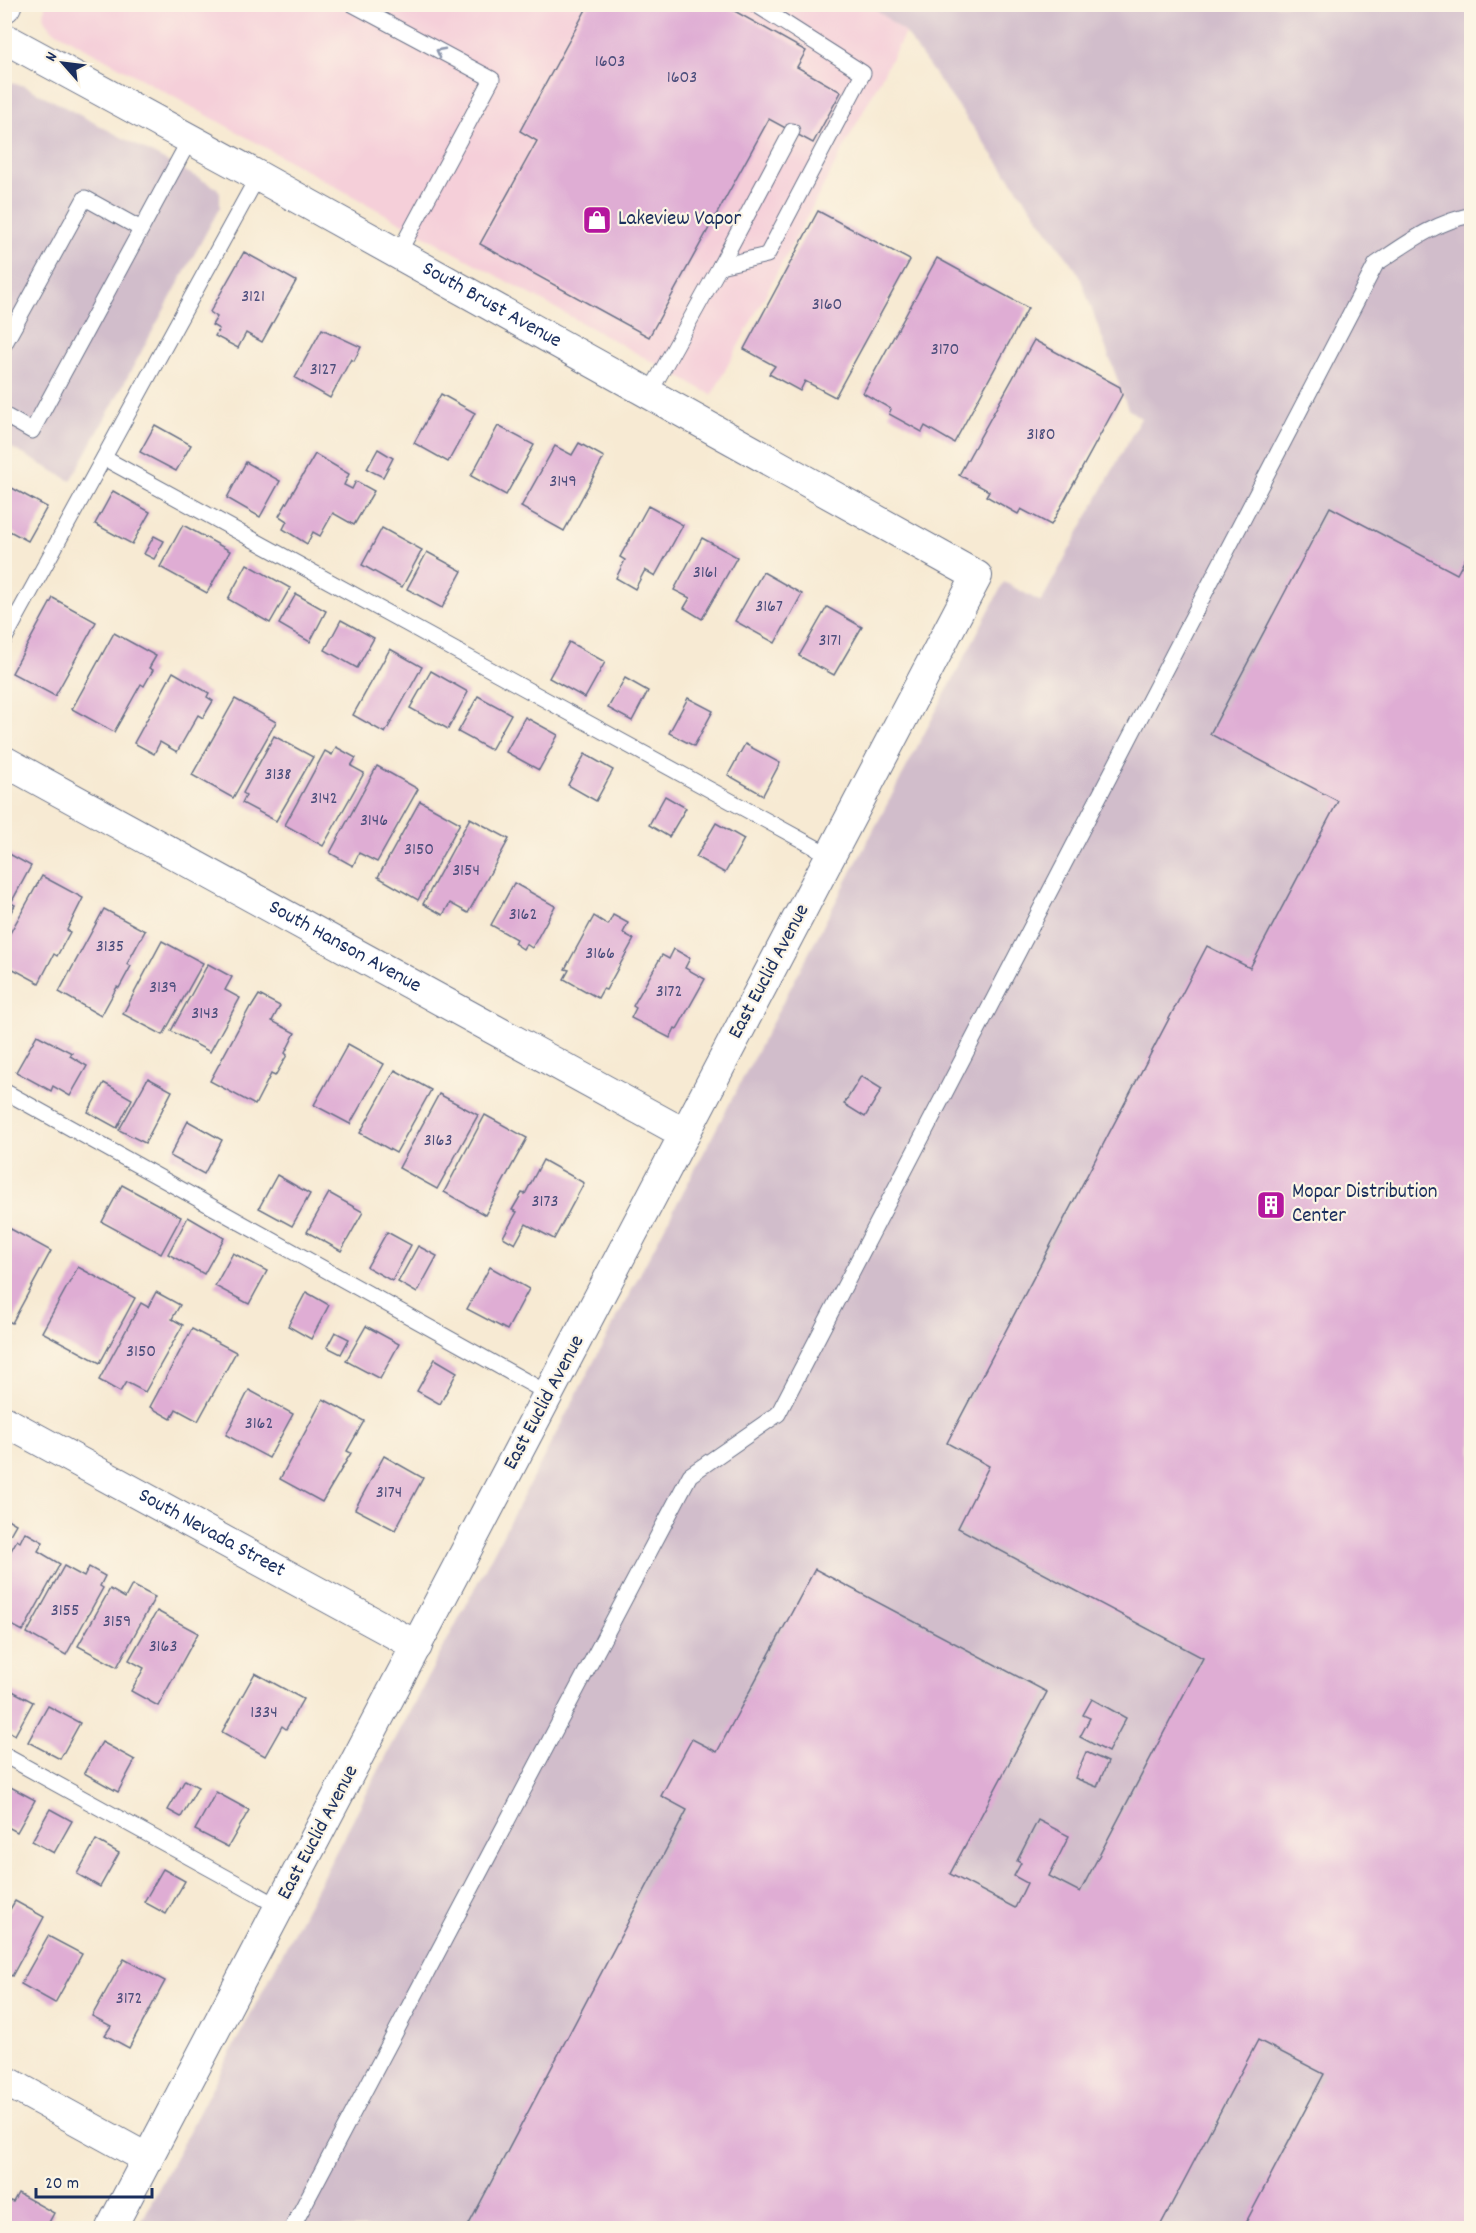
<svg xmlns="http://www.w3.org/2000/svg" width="1476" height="2233" font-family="Dekko,sans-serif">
  <rect width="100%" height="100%" fill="#fcf5e5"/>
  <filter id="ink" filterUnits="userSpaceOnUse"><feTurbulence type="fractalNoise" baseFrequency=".0167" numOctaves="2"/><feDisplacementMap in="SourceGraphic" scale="12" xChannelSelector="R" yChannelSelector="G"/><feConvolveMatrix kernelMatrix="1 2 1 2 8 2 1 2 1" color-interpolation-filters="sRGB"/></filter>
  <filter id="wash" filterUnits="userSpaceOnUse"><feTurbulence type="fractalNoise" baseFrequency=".008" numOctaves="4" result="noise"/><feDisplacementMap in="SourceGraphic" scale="24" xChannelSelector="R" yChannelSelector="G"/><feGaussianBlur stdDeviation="1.35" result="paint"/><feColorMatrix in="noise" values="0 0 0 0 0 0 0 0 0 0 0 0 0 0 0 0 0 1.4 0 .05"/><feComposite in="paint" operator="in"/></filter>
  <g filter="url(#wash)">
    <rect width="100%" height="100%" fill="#f7ead3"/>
    <polygon fill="#f5cfd9" points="45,4 871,4 905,33 712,395 53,30 44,19"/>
    <g fill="#d1bdcb">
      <polygon points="871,5 1471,5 1471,2228 138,2228 1004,582 1041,602 1141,418 1128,409 1079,274 905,33"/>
      <polygon points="11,83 25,86 217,188 220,193 220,207 71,481 5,444 4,85"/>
    </g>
    <g id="blocks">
      <g fill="#dfadd4">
        <polygon points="589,4 722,4 806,51 797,67 841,92 813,143 769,119 649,337 480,244 537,141 520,131"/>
        <polygon points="818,211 910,260 835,397 805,381 800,391 769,374 775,366 744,349"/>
        <polygon points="244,252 296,281 262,342 246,333 238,348 215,336 219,329 212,325 217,317 210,312"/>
        <polygon points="937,258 1028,308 954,443 925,426 922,432 889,414 891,409 863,393"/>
        <polygon points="322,329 361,347 354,361 351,359 330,398 295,378"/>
        <polygon points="1034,340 1120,387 1122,395 1051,525 1021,509 1018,514 986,496 989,491 959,475"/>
        <polygon points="441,394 475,413 448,462 414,443"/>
        <polygon points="155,425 191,445 176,471 140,452"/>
        <polygon points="498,426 534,445 506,495 471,476"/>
        <polygon points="579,443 604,457 564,531 521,507 555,446 572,455"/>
        <polygon points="378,449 393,458 383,477 367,469"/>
        <polygon points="315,454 349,474 344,485 352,489 356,481 374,491 354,525 333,513 320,536 313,532 307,544 283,529 287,521 279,516"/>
        <polygon points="246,462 280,481 260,517 227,498"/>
        <polygon points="12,488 47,507 28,541 4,528 4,501"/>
        <polygon points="113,491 150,512 132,544 95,524"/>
        <polygon points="648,506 683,525 655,576 645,570 635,589 616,578 625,560 620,557"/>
        <polygon points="1330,507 1457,574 1472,546 1472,2228 1243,2228 1324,2074 1258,2040 1159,2228 467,2228 687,1810 661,1796 692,1739 717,1752 815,1569 1047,1692 950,1874 1015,1908 1027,1883 1014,1876 1021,1863 1017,1861 1038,1820 1069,1836 1049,1876 1080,1892 1203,1658 958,1528 989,1466 947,1443 1207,946 1250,968 1338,801 1210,734"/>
        <polygon points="183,525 230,551 207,593 160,567"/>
        <polygon points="382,528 422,550 402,587 362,565"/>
        <polygon points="154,536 164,541 154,559 144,554"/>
        <polygon points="702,538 737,557 702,619 684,608 690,598 674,590"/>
        <polygon points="427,552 462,571 442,608 407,589"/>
        <polygon points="247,564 290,588 270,623 228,599"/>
        <polygon points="763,572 802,594 775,643 735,621"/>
        <polygon points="296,594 326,611 310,642 279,624"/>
        <polygon points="53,598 96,622 55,696 12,673"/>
        <polygon points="827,607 862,627 834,675 799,656"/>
        <polygon points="341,620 374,638 357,668 325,650"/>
        <polygon points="114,633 156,656 149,668 153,670 144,686 141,684 114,732 72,709"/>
        <polygon points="569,642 605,662 585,698 549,678"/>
        <polygon points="390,649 422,667 385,733 353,715"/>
        <polygon points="431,671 468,692 448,729 410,708"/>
        <polygon points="173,672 209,693 207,697 213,701 203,718 198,715 177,752 160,742 154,754 134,743"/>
        <polygon points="625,678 648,691 632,721 608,708"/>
        <polygon points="478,696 511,714 491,750 458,732"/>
        <polygon points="688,698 713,711 694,746 669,733"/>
        <polygon points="235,699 276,722 233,798 192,775"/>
        <polygon points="525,717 558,735 539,770 506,752"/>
        <polygon points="274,736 313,757 276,821 242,803 246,795 243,793"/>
        <polygon points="745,744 780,763 763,795 728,775"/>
        <polygon points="336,747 356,758 351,766 364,773 323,846 285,825 325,751 332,755"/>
        <polygon points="585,754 613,770 596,801 568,785"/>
        <polygon points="377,766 418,789 377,862 359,853 353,866 330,853"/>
        <polygon points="665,796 686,808 669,837 649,825"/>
        <polygon points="420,801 460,823 418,900 378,877"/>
        <polygon points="470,818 509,839 468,913 450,903 443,915 423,904"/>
        <polygon points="716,823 744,839 725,873 696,857"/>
        <polygon points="4,851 31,866 11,903 15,905 4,924"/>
        <polygon points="42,876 83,898 67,930 70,932 57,956 54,954 39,983 4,964 4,944"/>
        <polygon points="514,883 555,906 532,948 526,944 523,949 514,943 516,939 491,925"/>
        <polygon points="104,909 145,931 127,964 131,966 119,988 117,987 101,1016 59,992"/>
        <polygon points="613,915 628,923 623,933 634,939 606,990 603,989 598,998 564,979 569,970 565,969 594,916 608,925"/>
        <polygon points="162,941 203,963 163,1035 123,1014"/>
        <polygon points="674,949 690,958 685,968 705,979 677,1029 675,1028 670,1038 631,1018 636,1008 633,1006 662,955 669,959"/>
        <polygon points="208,964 232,977 225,990 240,998 210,1052 171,1031"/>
        <polygon points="259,995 280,1006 272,1021 295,1033 285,1053 287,1055 275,1076 271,1074 255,1105 210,1081 250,1007 251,1008"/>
        <polygon points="37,1035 72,1053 70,1056 87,1066 70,1096 53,1086 51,1091 16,1072"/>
        <polygon points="348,1044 384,1064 350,1124 314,1105"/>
        <polygon points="395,1070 431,1090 396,1153 360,1133"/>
        <polygon points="861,1076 882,1089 865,1117 844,1104"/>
        <polygon points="148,1078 172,1091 145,1143 119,1130"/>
        <polygon points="104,1083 132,1099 117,1128 88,1112"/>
        <polygon points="439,1094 478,1115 437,1189 399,1168"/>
        <polygon points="485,1115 527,1138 485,1215 444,1192"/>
        <polygon points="188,1121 222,1140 204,1174 170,1156"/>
        <polygon points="543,1160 584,1183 554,1239 526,1224 515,1244 503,1237 517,1212 512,1210 522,1193 525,1194"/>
        <polygon points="277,1175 310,1194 292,1226 259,1208"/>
        <polygon points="122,1185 181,1217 161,1254 102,1222"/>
        <polygon points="329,1193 363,1212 341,1251 307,1232"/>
        <polygon points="188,1217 224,1238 204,1274 168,1254"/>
        <polygon points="9,1228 51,1251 12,1323 4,1319 4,1235"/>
        <polygon points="387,1232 411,1245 392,1281 367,1267"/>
        <polygon points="418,1246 437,1256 417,1293 398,1282"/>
        <polygon points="233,1253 267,1271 249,1304 215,1286"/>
        <polygon points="78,1267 135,1298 100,1363 42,1332"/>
        <polygon points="490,1267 529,1289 507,1330 467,1309"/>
        <polygon points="156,1292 180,1305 172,1319 183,1325 145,1392 126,1382 120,1392 99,1380 141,1303 148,1307"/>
        <polygon points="306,1292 329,1305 311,1339 288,1326"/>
        <polygon points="366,1326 399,1344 380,1379 346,1361"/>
        <polygon points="192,1329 236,1352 198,1421 176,1409 171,1419 150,1407"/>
        <polygon points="335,1332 349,1339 341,1354 327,1347"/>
        <polygon points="435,1359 457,1372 440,1404 417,1391"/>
        <polygon points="249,1390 293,1414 269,1458 226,1435"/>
        <polygon points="323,1399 364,1421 347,1451 351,1453 322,1502 280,1479"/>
        <polygon points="384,1456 423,1478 395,1530 355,1509"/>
        <polygon points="4,1517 16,1524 4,1545"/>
        <polygon points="25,1532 43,1542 38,1551 60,1564 23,1631 4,1621 4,1563 17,1540 20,1542"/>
        <polygon points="64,1566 84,1577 89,1567 105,1576 100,1586 103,1588 66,1655 27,1633"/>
        <polygon points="132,1585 155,1597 117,1667 78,1646 110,1589 125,1598"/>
        <polygon points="157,1611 198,1633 158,1706 131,1691 144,1668 129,1660"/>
        <polygon points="255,1673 303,1699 286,1729 282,1726 265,1756 222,1732"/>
        <polygon points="5,1687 33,1702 15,1735 5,1729"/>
        <polygon points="1092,1699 1126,1718 1108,1752 1080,1737 1090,1718 1083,1715"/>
        <polygon points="48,1706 80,1723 60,1759 28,1742"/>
        <polygon points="102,1742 135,1760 118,1792 84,1773"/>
        <polygon points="1086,1752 1108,1762 1097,1787 1075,1778"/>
        <polygon points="185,1780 198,1787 181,1817 168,1810"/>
        <polygon points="5,1784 35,1800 17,1832 4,1825"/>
        <polygon points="216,1792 249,1810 228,1847 195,1830"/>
        <polygon points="50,1809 72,1821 54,1853 32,1841"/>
        <polygon points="96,1840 119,1853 100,1887 77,1874"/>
        <polygon points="163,1869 185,1881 166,1914 144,1902"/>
        <polygon points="15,1901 44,1917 12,1976 4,1972 4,1909 9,1911"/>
        <polygon points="48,1936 82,1954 55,2003 21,1984"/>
        <polygon points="124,1959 165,1981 129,2048 105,2035 111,2026 92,2016"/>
        <polygon points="18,2193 54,2213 46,2228 4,2228 4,2211 10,2201 13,2202"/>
      </g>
    </g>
  </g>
  <g filter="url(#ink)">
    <use href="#blocks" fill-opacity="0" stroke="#687087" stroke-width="1.5"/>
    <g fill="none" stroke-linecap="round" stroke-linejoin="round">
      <g stroke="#687087" stroke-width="17">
        <g id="lane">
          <polyline points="352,4 492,79 398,254"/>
          <polyline points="720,266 792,131"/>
          <polyline points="4,345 85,198 141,229"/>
          <polyline points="649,394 720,266 767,255 863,73 755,4"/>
          <polyline points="4,415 32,431 190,139"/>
          <polyline points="104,458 831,856"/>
          <polyline points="4,640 258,176"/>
          <polyline points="4,1091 549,1394"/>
          <polyline points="4,1755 280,1907"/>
          <path d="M292 2228 690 1475 778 1414 1376 264C1406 244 1435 222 1472 215"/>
        </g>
      </g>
      <g stroke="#687087" stroke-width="32">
        <g id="street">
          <path id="s1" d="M4 38 258 176 977 576 111 2228"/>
          <path id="s2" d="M4 761 685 1134"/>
          <path id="s3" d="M4 1421 417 1646"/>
          <polyline points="4,2080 148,2159"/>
        </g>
      </g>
      <g stroke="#687087" stroke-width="35">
        <polyline id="secondary" points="4,6 5,4"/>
      </g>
      <use href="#lane" stroke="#fff" stroke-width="15"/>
      <use href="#street" stroke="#fff" stroke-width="30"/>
      <use href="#secondary" stroke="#fff" stroke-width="33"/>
    </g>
    <defs><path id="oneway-chevron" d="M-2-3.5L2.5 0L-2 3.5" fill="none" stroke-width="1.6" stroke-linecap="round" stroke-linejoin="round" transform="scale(1.5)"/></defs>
    <use stroke="#8d97ae" href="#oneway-chevron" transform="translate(440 52) rotate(-152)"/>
  </g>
  <defs>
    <g id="shop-square" transform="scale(1.5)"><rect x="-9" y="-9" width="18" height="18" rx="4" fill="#b5179e" stroke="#fcf5e5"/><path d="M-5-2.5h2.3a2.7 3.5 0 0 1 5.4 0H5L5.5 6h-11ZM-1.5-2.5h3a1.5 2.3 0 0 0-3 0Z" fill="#fff"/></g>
    <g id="building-square" transform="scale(1.5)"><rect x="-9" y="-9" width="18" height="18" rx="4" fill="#b5179e" stroke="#fcf5e5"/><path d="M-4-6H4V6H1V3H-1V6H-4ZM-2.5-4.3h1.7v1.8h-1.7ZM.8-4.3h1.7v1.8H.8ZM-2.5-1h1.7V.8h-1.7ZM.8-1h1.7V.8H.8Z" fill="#fff"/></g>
  </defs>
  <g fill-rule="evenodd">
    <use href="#shop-square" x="597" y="220"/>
    <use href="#building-square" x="1271" y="1205"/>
  </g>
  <g text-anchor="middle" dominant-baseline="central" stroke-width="4.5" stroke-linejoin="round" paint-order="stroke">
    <g font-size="18" fill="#4c4e7c">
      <text x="610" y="62">1603</text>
      <text x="682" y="78">1603</text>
      <text x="253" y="297">3121</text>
      <text x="827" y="305">3160</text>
      <text x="945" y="350">3170</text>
      <text x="323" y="370">3127</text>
      <text x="1041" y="435">3180</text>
      <text x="563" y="482">3149</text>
      <text x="705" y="573">3161</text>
      <text x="769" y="607">3167</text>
      <text x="830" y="641">3171</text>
      <text x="278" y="775">3138</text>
      <text x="324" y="799">3142</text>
      <text x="374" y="821">3146</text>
      <text x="419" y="850">3150</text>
      <text x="466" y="871">3154</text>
      <text x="523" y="915">3162</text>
      <text x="110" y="947">3135</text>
      <text x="600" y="954">3166</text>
      <text x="163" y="988">3139</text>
      <text x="669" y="992">3172</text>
      <text x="205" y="1014">3143</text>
      <text x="438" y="1141">3163</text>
      <text x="545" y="1202">3173</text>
      <text x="141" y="1352">3150</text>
      <text x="259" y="1424">3162</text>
      <text x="389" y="1493">3174</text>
      <text x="65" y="1611">3155</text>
      <text x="117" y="1622">3159</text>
      <text x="163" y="1647">3163</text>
      <text x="264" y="1713">1334</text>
      <text x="129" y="1999">3172</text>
    </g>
    <g font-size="21" fill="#1b2f5e" stroke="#fcf5e5" text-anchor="start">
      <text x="618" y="220">Lakeview Vapor</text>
      <text x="1292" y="1193">Mopar Distribution<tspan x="1292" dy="24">Center</tspan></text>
    </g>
    <g font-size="21" fill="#1b2f5e" stroke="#fcf5e5">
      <text stroke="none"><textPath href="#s1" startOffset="556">South Brust Avenue</textPath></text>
      <text stroke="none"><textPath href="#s2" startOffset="388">South Hanson Avenue</textPath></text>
      <text transform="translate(770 972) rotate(-62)">East Euclid Avenue</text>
      <text transform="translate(545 1403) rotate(-62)">East Euclid Avenue</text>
      <text stroke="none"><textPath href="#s3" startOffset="236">South Nevada Street</textPath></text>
      <text transform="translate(319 1833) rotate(-62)">East Euclid Avenue</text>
    </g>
  </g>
  <rect width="1476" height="2233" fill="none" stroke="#fcf5e5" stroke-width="24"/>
  <g transform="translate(63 63) rotate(298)" stroke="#fcf5e5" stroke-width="4.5" paint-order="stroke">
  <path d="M0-4.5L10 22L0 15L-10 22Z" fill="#1b2f5e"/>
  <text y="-9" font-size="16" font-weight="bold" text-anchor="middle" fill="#1b2f5e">N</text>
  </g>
  <path d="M36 2188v9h116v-9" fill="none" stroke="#1b2f5e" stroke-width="3"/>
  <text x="45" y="2188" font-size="18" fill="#1b2f5e" stroke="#fcf5e5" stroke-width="4.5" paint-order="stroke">20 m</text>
</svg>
